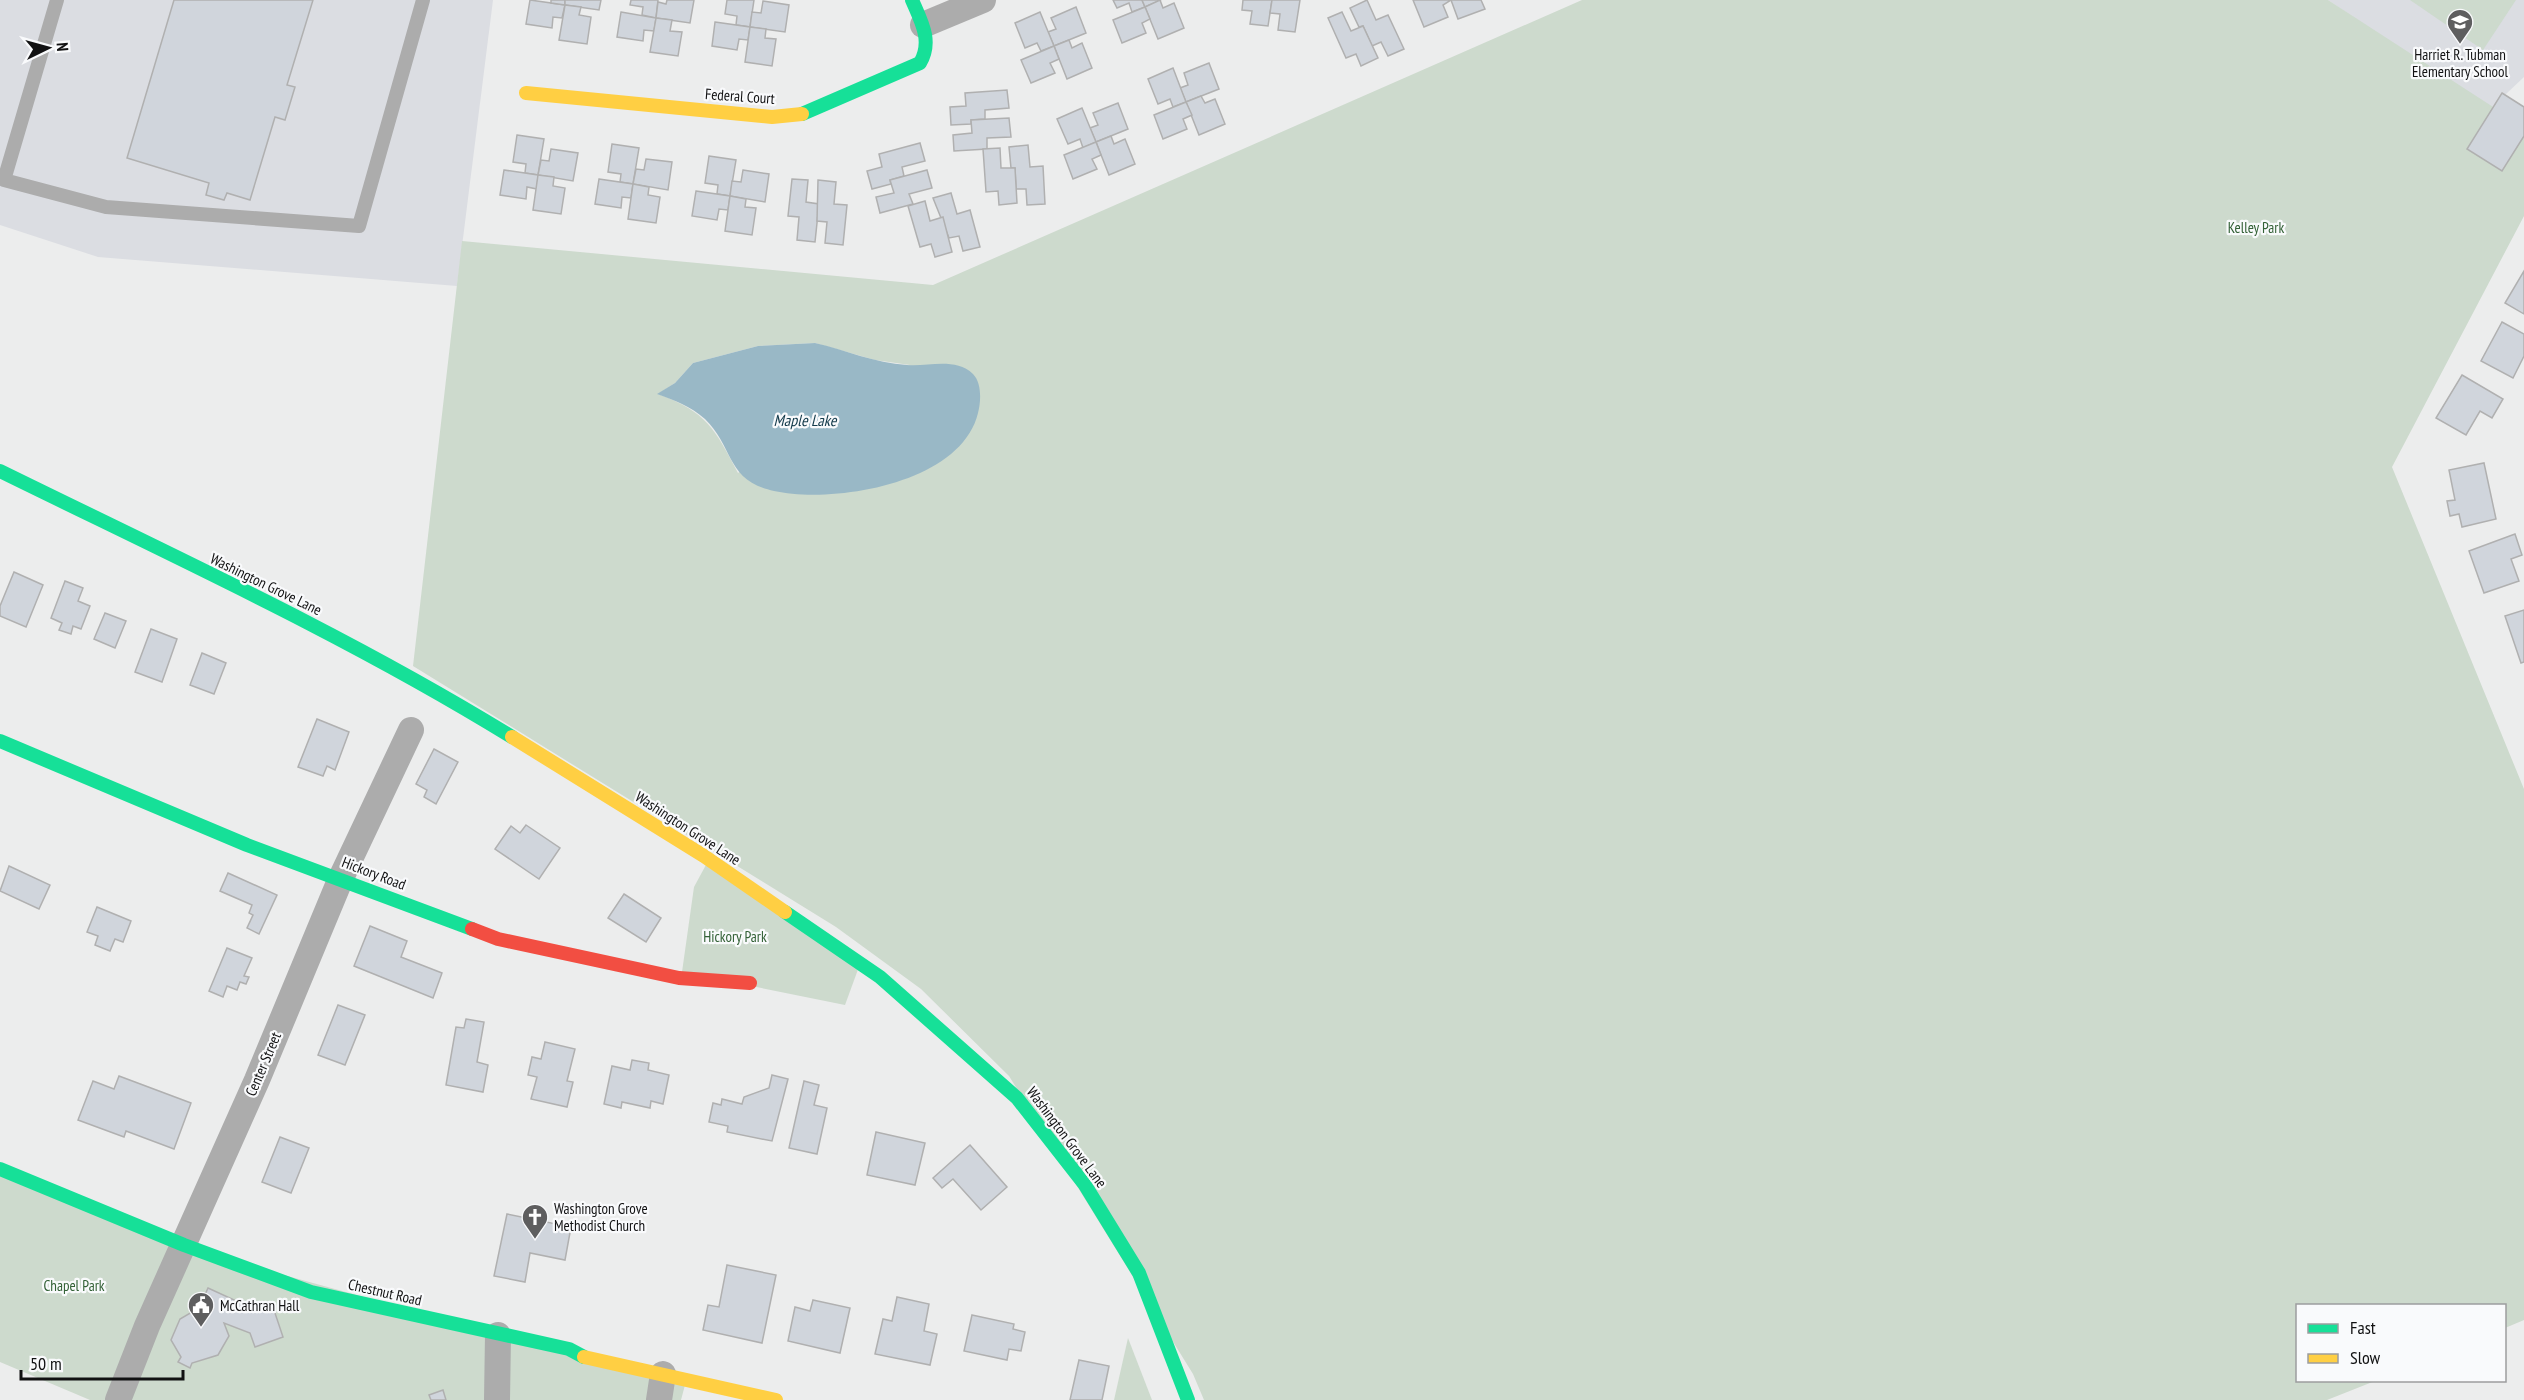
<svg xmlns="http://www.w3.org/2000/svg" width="2524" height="1400" font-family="'PT Sans Narrow',sans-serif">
  <rect width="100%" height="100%" fill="#eceded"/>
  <g fill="#dbdde2">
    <polygon points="0,0 493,0 457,286 98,257 0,225"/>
    <polygon points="2328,0 2524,0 2524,77 2490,109"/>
  </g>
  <g fill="#cddacd" fill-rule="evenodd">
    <path d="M1582 0H2328L2524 127V216L2392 467 2524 789V1320L2505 1328 2504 1306H2298V1380L2375 1381 2327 1400H1204L1193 1374 1009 1076 921 989 836 927 413 666 462 241 933 285ZM815 343 875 360 910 365 738 473C715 429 707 412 658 394L675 383 693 363 758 346Z"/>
    <polygon points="2410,0 2516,0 2483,50"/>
    <polygon points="707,863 860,964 845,1005 682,972 694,887"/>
    <polygon points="0,1172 172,1244 107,1400 90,1400 0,1362"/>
    <polygon points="189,1249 685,1385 681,1400 127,1400"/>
    <polygon points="1128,1338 1152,1400 1114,1400"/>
  </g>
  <path fill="#99b8c6" d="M815 343C845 350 875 363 907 365 928 367 955 357 973 374 982 383 981 402 978 413 961 484 833 504 774 491 726 481 734 447 705 419 690 406 676 401 657 394L675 383 693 363 758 346Z"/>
  <g fill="#d0d5dc" stroke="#b0b0b0" stroke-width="1.5">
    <polygon points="174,0 313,0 287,85 295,87 285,120 275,117 250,200 227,193 224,200 206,195 209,183 127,158"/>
    <polygon points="530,0 565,5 562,18 553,17 552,28 526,24"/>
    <polygon points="551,0 565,0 565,5 551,3"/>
    <polygon points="565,0 601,0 599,10 565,5"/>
    <polygon points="631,0 658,0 656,18 642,15 643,7 630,5"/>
    <polygon points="667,0 694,0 690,23 656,18 658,2 666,4"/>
    <polygon points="727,0 754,0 750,27 736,25 737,16 725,14"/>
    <polygon points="1113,0 1142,0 1145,7 1132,12 1129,3 1117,8"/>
    <polygon points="1142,0 1161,0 1145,7"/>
    <polygon points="1160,0 1163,8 1174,3 1184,28 1158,39 1145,7"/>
    <polygon points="1243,0 1272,0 1268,26 1250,24 1252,11 1242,10"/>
    <polygon points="1272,0 1300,0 1295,32 1278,30 1280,14 1270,13"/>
    <polygon points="1367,0 1376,20 1388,15 1404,49 1388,56 1381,42 1372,46 1363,26 1359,27 1350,8"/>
    <polygon points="1413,0 1451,0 1443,5 1448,17 1424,27"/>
    <polygon points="1451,0 1481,0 1485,9 1458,19"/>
    <polygon points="763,1 789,5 785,32 750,27 752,12 761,13"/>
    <polygon points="565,5 581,7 579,15 591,17 587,44 559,40"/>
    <polygon points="1076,7 1086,33 1054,46 1048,32 1056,29 1051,18"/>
    <polygon points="1145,7 1150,19 1142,23 1146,33 1122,43 1113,20"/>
    <polygon points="621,12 656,18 654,31 644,30 643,41 617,37"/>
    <polygon points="1040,12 1054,46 1041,51 1037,43 1025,48 1015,23"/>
    <polygon points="1342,12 1351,31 1363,26 1378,58 1361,66 1356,54 1346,58 1328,18"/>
    <polygon points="656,18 672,20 670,31 682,32 678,56 650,52"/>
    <polygon points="715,22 750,27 748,40 739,39 737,50 712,46"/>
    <polygon points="750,27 766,29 765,38 776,39 772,66 745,62"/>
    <polygon points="1069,40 1072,48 1082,43 1092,68 1067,79 1054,46"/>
    <polygon points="1054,46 1059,59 1050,63 1055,73 1031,83 1021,60"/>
    <polygon points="1209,63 1219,89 1186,102 1180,88 1188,85 1184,73"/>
    <polygon points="1173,68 1186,102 1173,107 1170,99 1158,104 1148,79"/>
    <polygon points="1007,90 1009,108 985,110 985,119 971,120 971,124 951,125 950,107 966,106 965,93"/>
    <polygon points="2502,93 2524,107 2524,136 2502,171 2467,149"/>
    <polygon points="1201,96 1205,103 1215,99 1225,124 1199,135 1186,102"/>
    <polygon points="1186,102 1192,115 1183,119 1187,129 1163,139 1154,115"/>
    <polygon points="1118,103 1128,129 1096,142 1090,128 1098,125 1093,113"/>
    <polygon points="1082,108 1096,142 1083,148 1080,139 1068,144 1057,119"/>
    <polygon points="1009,118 1011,137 987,138 987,149 954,151 953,135 972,133 971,120"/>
    <polygon points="517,135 544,139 538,175 525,173 526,164 513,162"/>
    <polygon points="1111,136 1114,144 1125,139 1135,164 1109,175 1096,142"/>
    <polygon points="1096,142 1101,155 1092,159 1097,169 1073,179 1064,155"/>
    <polygon points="920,143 925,161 902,167 904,176 890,180 891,184 872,189 867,171 882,167 879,154"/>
    <polygon points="612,144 639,148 633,184 620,182 621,174 608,172"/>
    <polygon points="1028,145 1030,167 1043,166 1045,204 1027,205 1026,189 1016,189 1015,168 1011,168 1009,147"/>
    <polygon points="1000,148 1001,168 1015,168 1017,203 999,205 998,191 986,192 983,149"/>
    <polygon points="551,149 578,153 573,181 538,175 541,160 549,161"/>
    <polygon points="709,156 736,160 730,196 717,194 718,185 705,183"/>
    <polygon points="646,159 672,162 668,190 633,184 636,169 644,170"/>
    <polygon points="504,170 538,175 537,189 527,187 526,199 500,195"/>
    <polygon points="743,170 769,174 765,202 730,196 732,181 741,182"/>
    <polygon points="927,170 932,188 909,194 913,204 880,213 876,197 894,193 890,180"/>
    <polygon points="538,175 554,177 553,186 565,188 561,214 533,210"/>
    <polygon points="599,179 633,184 631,198 622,197 621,208 595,204"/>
    <polygon points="792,179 808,180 806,202 819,204 815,242 797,240 799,217 788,216"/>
    <polygon points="818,180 836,182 834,204 847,205 843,245 825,243 827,222 817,221"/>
    <polygon points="633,184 649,187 648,195 660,197 656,223 628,219"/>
    <polygon points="696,191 730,196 728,210 719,209 717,220 692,216"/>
    <polygon points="951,193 957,214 970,210 980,247 963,251 959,236 949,238 933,198"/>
    <polygon points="730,196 746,199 745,207 756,208 752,235 725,231"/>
    <polygon points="925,201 930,221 943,217 952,252 935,257 931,244 920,247 908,206"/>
    <polygon points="2524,271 2524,314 2505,303"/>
    <polygon points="2502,322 2524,334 2524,356 2513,378 2481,361"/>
    <polygon points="2462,375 2503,399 2492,418 2480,411 2466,435 2436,418"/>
    <polygon points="2484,463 2496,519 2462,527 2459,514 2450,516 2447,501 2455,500 2449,470"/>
    <polygon points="2515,534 2522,555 2511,559 2519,581 2484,593 2469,551"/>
    <polygon points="14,572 43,585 26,627 0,616 0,606"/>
    <polygon points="65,581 83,588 78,601 90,606 81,629 73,626 71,634 59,630 62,623 51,618"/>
    <polygon points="2524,610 2524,662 2521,663 2505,616"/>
    <polygon points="105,613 126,621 115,648 94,639"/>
    <polygon points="151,629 177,639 162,682 135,672"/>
    <polygon points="202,653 226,663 214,694 190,685"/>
    <polygon points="317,719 349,732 335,770 327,766 323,776 298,767"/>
    <polygon points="434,749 458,762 436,804 424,797 427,790 416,784"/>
    <polygon points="526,825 560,848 539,879 495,849 511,826 520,833"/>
    <polygon points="9,866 50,885 39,909 0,891"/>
    <polygon points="228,873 277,895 259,934 247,928 253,915 249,913 252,905 220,891"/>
    <polygon points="624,894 661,918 646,942 608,918"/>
    <polygon points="97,907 131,921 123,942 115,939 110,951 95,945 98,936 87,932"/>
    <polygon points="370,926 407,941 401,957 442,973 433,998 354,966"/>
    <polygon points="227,948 252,958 244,976 249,977 246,984 240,982 237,990 227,986 223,997 209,991"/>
    <polygon points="338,1005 365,1015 345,1065 318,1055"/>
    <polygon points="466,1019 484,1022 477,1062 488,1065 483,1092 446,1085 456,1027 464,1028"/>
    <polygon points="545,1042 575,1049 567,1081 573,1082 567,1107 531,1099 537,1077 528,1075 532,1057 541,1059"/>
    <polygon points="632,1060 649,1063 648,1070 669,1075 663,1104 651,1101 650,1108 622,1102 621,1108 604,1104 612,1066 630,1070"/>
    <polygon points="772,1075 788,1079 772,1141 727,1132 728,1126 709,1122 713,1103 721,1105 722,1099 742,1104 744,1097 769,1088"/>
    <polygon points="119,1076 191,1103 174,1149 126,1131 124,1137 78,1120 93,1081 114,1089"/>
    <polygon points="804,1081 819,1085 814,1105 827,1108 817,1154 789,1148"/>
    <polygon points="876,1132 925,1143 915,1185 867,1175"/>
    <polygon points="280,1137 309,1148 291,1193 262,1182"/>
    <polygon points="970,1145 1007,1187 981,1210 953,1179 942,1188 933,1178"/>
    <polygon points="507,1214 571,1227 565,1260 530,1253 525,1282 494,1276"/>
    <polygon points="727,1265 776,1275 762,1343 703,1330 708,1305 719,1307"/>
    <polygon points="208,1288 256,1310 273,1307 283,1337 255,1347 250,1333 224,1323 229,1336 218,1355 192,1363 190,1368 178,1362 181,1357 171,1340 180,1319 199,1308"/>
    <polygon points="897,1297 929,1304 924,1331 937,1334 930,1365 875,1354 883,1319 892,1321"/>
    <polygon points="813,1300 850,1308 840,1353 788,1341 795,1307 810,1311"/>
    <polygon points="972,1315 1014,1324 1013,1329 1025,1332 1021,1351 1009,1349 1007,1360 964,1351"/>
    <polygon points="1079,1360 1109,1366 1102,1400 1070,1400"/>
    <polygon points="443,1390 446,1400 431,1400 429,1395"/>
  </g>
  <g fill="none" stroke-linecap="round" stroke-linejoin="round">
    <polyline stroke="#acacac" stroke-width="14" points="57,0 4,180 106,207 359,226 423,0"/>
    <g stroke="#acacac" stroke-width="26">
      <polyline points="923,25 983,0"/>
      <polyline points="118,1400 147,1326 257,1080 341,878 411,730"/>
      <polyline points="497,1400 498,1335"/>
      <polyline points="659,1400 663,1374"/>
    </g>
    <g stroke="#16e098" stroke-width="14">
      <path d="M802 114 920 63C933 41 921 21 912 0"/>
      <path d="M0 471C173 556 348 636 512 737"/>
      <polyline points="0,741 247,845 472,929"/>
      <polyline points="785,912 880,977 1017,1098 1085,1185 1139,1273 1188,1400"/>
      <polyline points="0,1169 184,1245 311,1292 569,1349 584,1357"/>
    </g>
    <g stroke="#ffcf43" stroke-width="14">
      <polyline points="526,93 772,117 802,114"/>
      <polyline points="512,737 704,856 785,912"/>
      <polyline points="584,1357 776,1400"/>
    </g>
    <polyline stroke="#f24e42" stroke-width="14" points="472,929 498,939 679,978 750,983"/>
  </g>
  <defs>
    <g id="school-pin" transform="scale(1.35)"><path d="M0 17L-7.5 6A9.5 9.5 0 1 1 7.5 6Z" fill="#5e5e5f" stroke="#f9fafc"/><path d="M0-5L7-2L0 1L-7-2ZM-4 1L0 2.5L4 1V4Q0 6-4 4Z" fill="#fff"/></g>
    <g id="church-pin" transform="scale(1.35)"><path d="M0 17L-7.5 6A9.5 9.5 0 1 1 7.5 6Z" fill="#5e5e5f" stroke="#f9fafc"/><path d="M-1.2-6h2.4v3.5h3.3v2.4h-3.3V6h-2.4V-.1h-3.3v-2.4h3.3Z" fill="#fff"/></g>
    <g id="civic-pin" transform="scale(1.35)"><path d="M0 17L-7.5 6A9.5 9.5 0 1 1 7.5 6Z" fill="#5e5e5f" stroke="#f9fafc"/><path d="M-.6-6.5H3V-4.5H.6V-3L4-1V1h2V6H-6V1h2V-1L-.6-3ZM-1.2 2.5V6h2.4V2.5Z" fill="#fff"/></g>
  </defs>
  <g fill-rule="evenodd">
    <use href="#school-pin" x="2460" y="22"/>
    <use href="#church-pin" x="535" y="1217"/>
    <use href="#civic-pin" x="201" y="1305"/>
  </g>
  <g text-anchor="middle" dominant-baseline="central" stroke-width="4.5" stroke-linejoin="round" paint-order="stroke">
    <g font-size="15" fill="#111112" stroke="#f9fafc" text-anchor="start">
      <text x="2460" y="54" text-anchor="middle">Harriet R. Tubman<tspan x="2460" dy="17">Elementary School</tspan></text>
      <text x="554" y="1208">Washington Grove<tspan x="554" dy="17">Methodist Church</tspan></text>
      <text x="220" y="1305">McCathran Hall</text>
    </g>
    <g font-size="15" fill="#111112" stroke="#f9fafc">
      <text transform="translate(740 96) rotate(4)">Federal Court</text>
      <text transform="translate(266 584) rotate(26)">Washington Grove Lane</text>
      <text transform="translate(688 828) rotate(33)">Washington Grove Lane</text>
      <text transform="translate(374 873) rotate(21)">Hickory Road</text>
      <text transform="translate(263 1064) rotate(-67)">Center Street</text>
      <text transform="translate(1067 1137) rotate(53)">Washington Grove Lane</text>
      <text transform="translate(385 1292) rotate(13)">Chestnut Road</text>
    </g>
    <g font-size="15" fill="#336136" stroke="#f9fafc">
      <text x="2256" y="227">Kelley Park</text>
      <text x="735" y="936">Hickory Park</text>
      <text x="74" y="1285">Chapel Park</text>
    </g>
    <g font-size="16" font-style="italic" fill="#143b4b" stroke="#f9fafc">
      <text x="805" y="420">Maple Lake</text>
    </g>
  </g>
  <rect x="2296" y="1304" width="210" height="78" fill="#f9fafc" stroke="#9c9d9e" stroke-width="1.5"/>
  <rect x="2308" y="1324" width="30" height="9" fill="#16e098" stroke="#9c9d9e" stroke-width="1.5"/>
  <text x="2350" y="1334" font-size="18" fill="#111112">Fast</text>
  <rect x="2308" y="1354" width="30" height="9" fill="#ffcf43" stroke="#9c9d9e" stroke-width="1.5"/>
  <text x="2350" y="1364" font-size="18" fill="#111112">Slow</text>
  <g transform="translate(48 48) rotate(85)" stroke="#f9fafc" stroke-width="4.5" paint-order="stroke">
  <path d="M0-4.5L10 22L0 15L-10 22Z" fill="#111112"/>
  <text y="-9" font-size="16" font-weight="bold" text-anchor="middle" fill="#111112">N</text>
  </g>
  <path d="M21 1370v9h162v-9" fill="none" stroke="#111112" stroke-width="3"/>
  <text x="30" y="1370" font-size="18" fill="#111112" stroke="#f9fafc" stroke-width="4.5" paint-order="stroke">50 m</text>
</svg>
